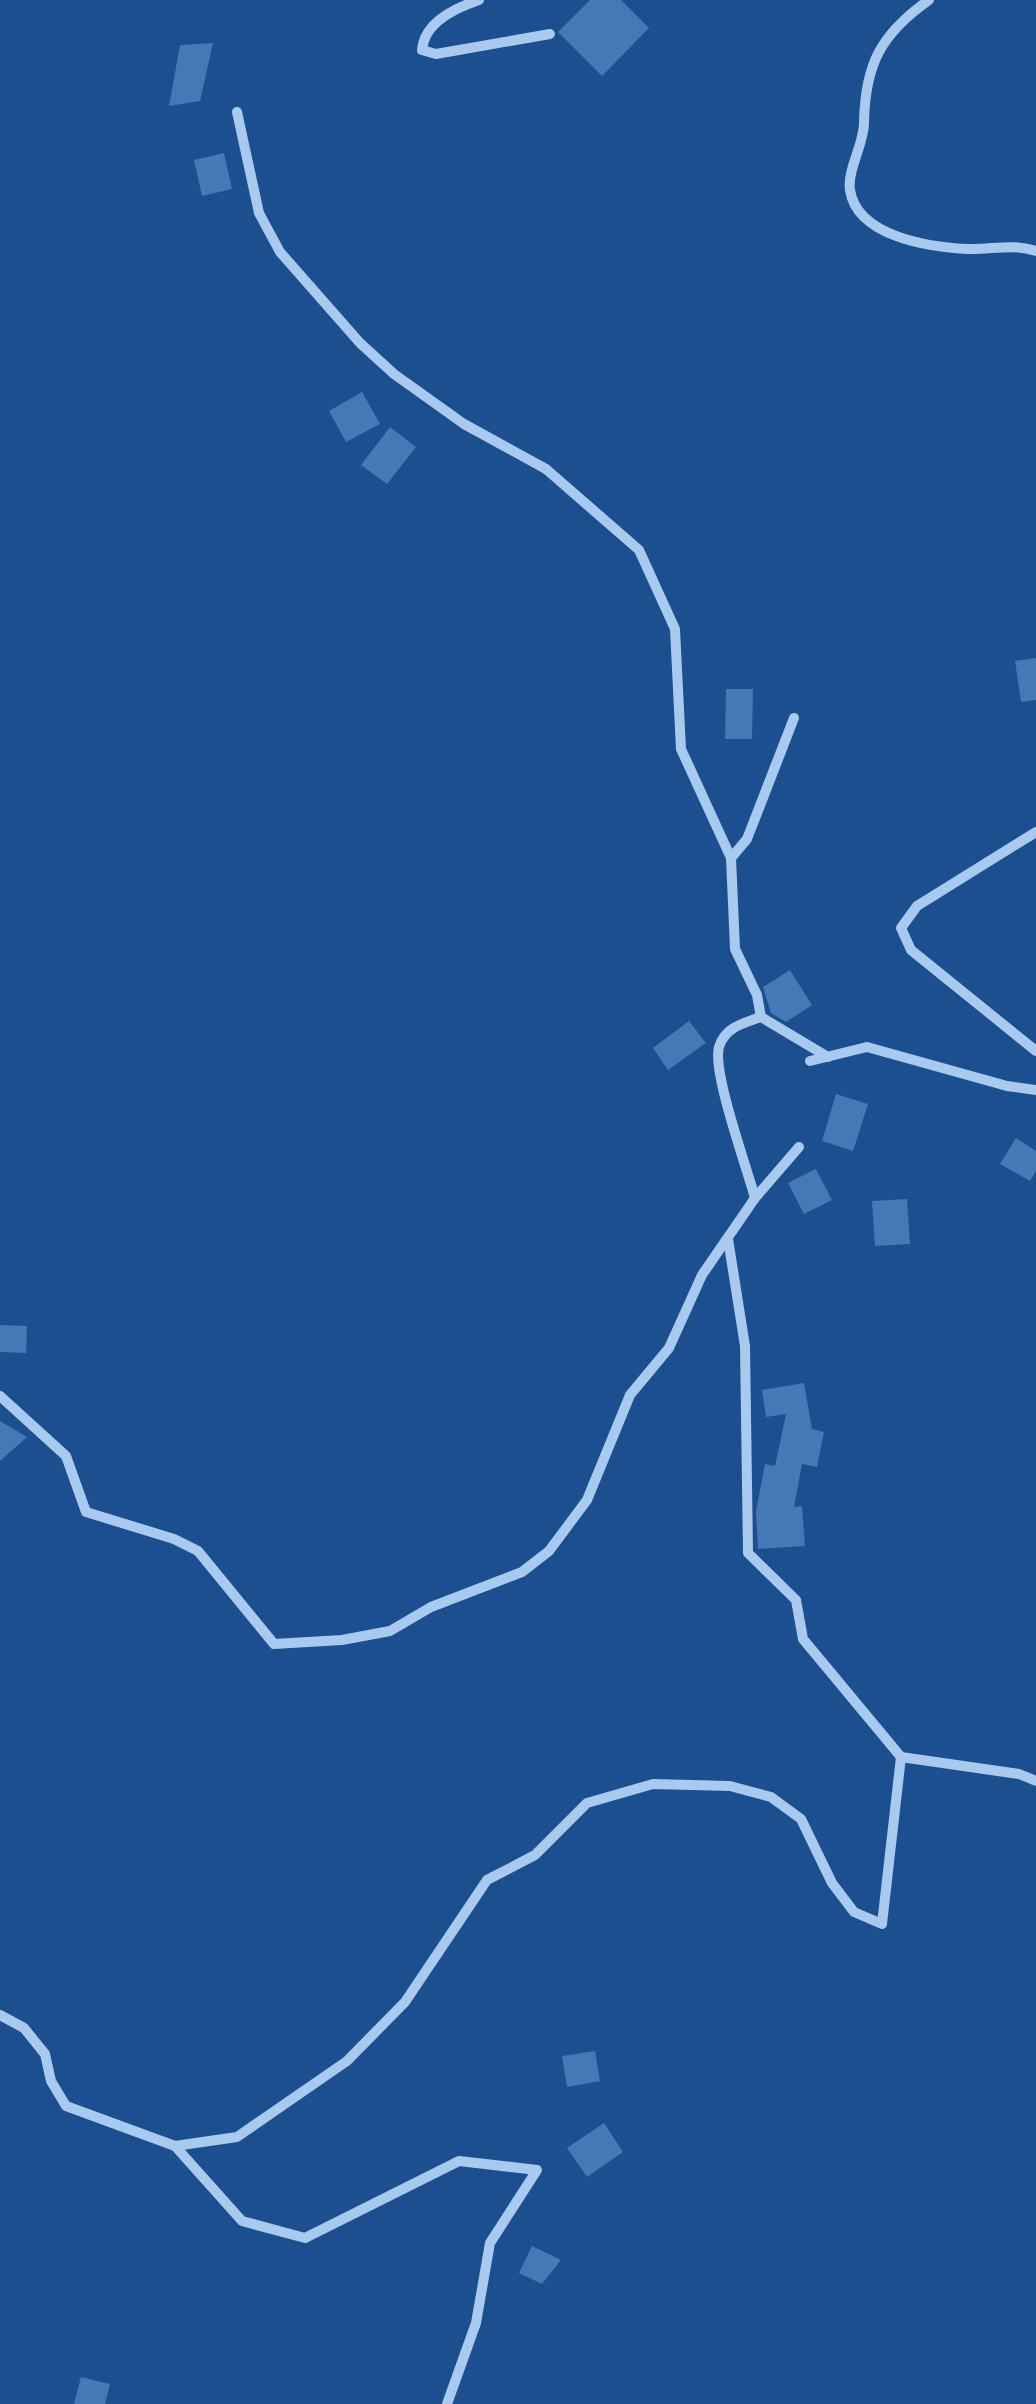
<svg xmlns="http://www.w3.org/2000/svg" width="1036" height="2404" font-family="'Open Sans',sans-serif">
  <rect width="100%" height="100%" fill="#1b4f8f"/>
  <g fill="#4478b7">
    <polygon points="590,0 621,0 649,28 602,76 558,32"/>
    <polygon points="213,43 200,101 169,106 180,45"/>
    <polygon points="224,153 232,189 202,196 194,160"/>
    <polygon points="362,392 380,424 346,442 329,411"/>
    <polygon points="390,427 416,447 387,484 361,465"/>
    <polygon points="1036,658 1036,700 1021,702 1015,661"/>
    <polygon points="726,689 753,689 752,739 725,739"/>
    <polygon points="790,970 812,1005 786,1022 771,1013 763,987"/>
    <polygon points="689,1021 706,1043 668,1070 653,1048"/>
    <polygon points="836,1094 868,1104 853,1151 822,1141"/>
    <polygon points="1016,1138 1036,1151 1036,1171 1030,1181 1000,1164"/>
    <polygon points="816,1169 832,1200 804,1214 788,1183"/>
    <polygon points="907,1199 910,1244 875,1246 872,1201"/>
    <polygon points="0,1325 27,1326 26,1353 0,1352"/>
    <polygon points="804,1383 812,1429 824,1432 817,1467 802,1464 794,1507 802,1506 805,1546 758,1549 756,1511 765,1464 775,1466 786,1414 766,1417 762,1390"/>
    <polygon points="0,1421 27,1437 0,1461"/>
    <polygon points="595,2051 600,2081 567,2087 562,2056"/>
    <polygon points="604,2123 623,2152 587,2177 567,2148"/>
    <polygon points="532,2246 561,2260 542,2284 519,2273"/>
    <polygon points="81,2377 110,2384 105,2404 74,2404"/>
  </g>
  <g fill="none" stroke-linecap="round" stroke-linejoin="round">
    <g stroke="#a9c9ee" stroke-width="10">
      <path d="M479 0C455 8 424 22 422 50L436 54 550 34"/>
      <path d="M929 0C881 34 865 64 864 123 864 144 847 170 850 190 857 237 930 247 967 249 991 250 1013 243 1036 251"/>
      <polyline points="237,112 259,213 280,252 360,343 394,374 464,424 546,469 639,550 675,629 681,749 731,858 735,949 757,995 761,1017 828,1057"/>
      <polyline points="1036,832 917,906 901,928 911,950 1036,1051"/>
      <polyline points="731,858 747,839 794,718"/>
      <polyline points="810,1061 867,1047 1007,1086 1036,1090"/>
      <path d="M755 1198C747 1168 712 1072 719 1047 725 1027 744 1023 761 1017"/>
      <polyline points="728,1239 745,1346 748,1553 796,1600 803,1639 901,1757 1019,1774 1036,1781"/>
      <polyline points="0,1396 66,1456 86,1512 174,1539 198,1551 274,1644 342,1640 390,1631 431,1607 522,1572 549,1551 587,1500 630,1395 669,1348 702,1275 755,1198 799,1147"/>
      <polyline points="0,2015 24,2028 45,2054 51,2081 66,2106 175,2146 237,2137 347,2061 405,2002 487,1880 535,1855 587,1803 653,1784 730,1786 771,1797 801,1819 832,1883 854,1912 882,1924 901,1757"/>
      <polyline points="175,2146 242,2221 305,2238 459,2161 537,2170 490,2243 476,2323 447,2404"/>
    </g>
  </g>
</svg>
